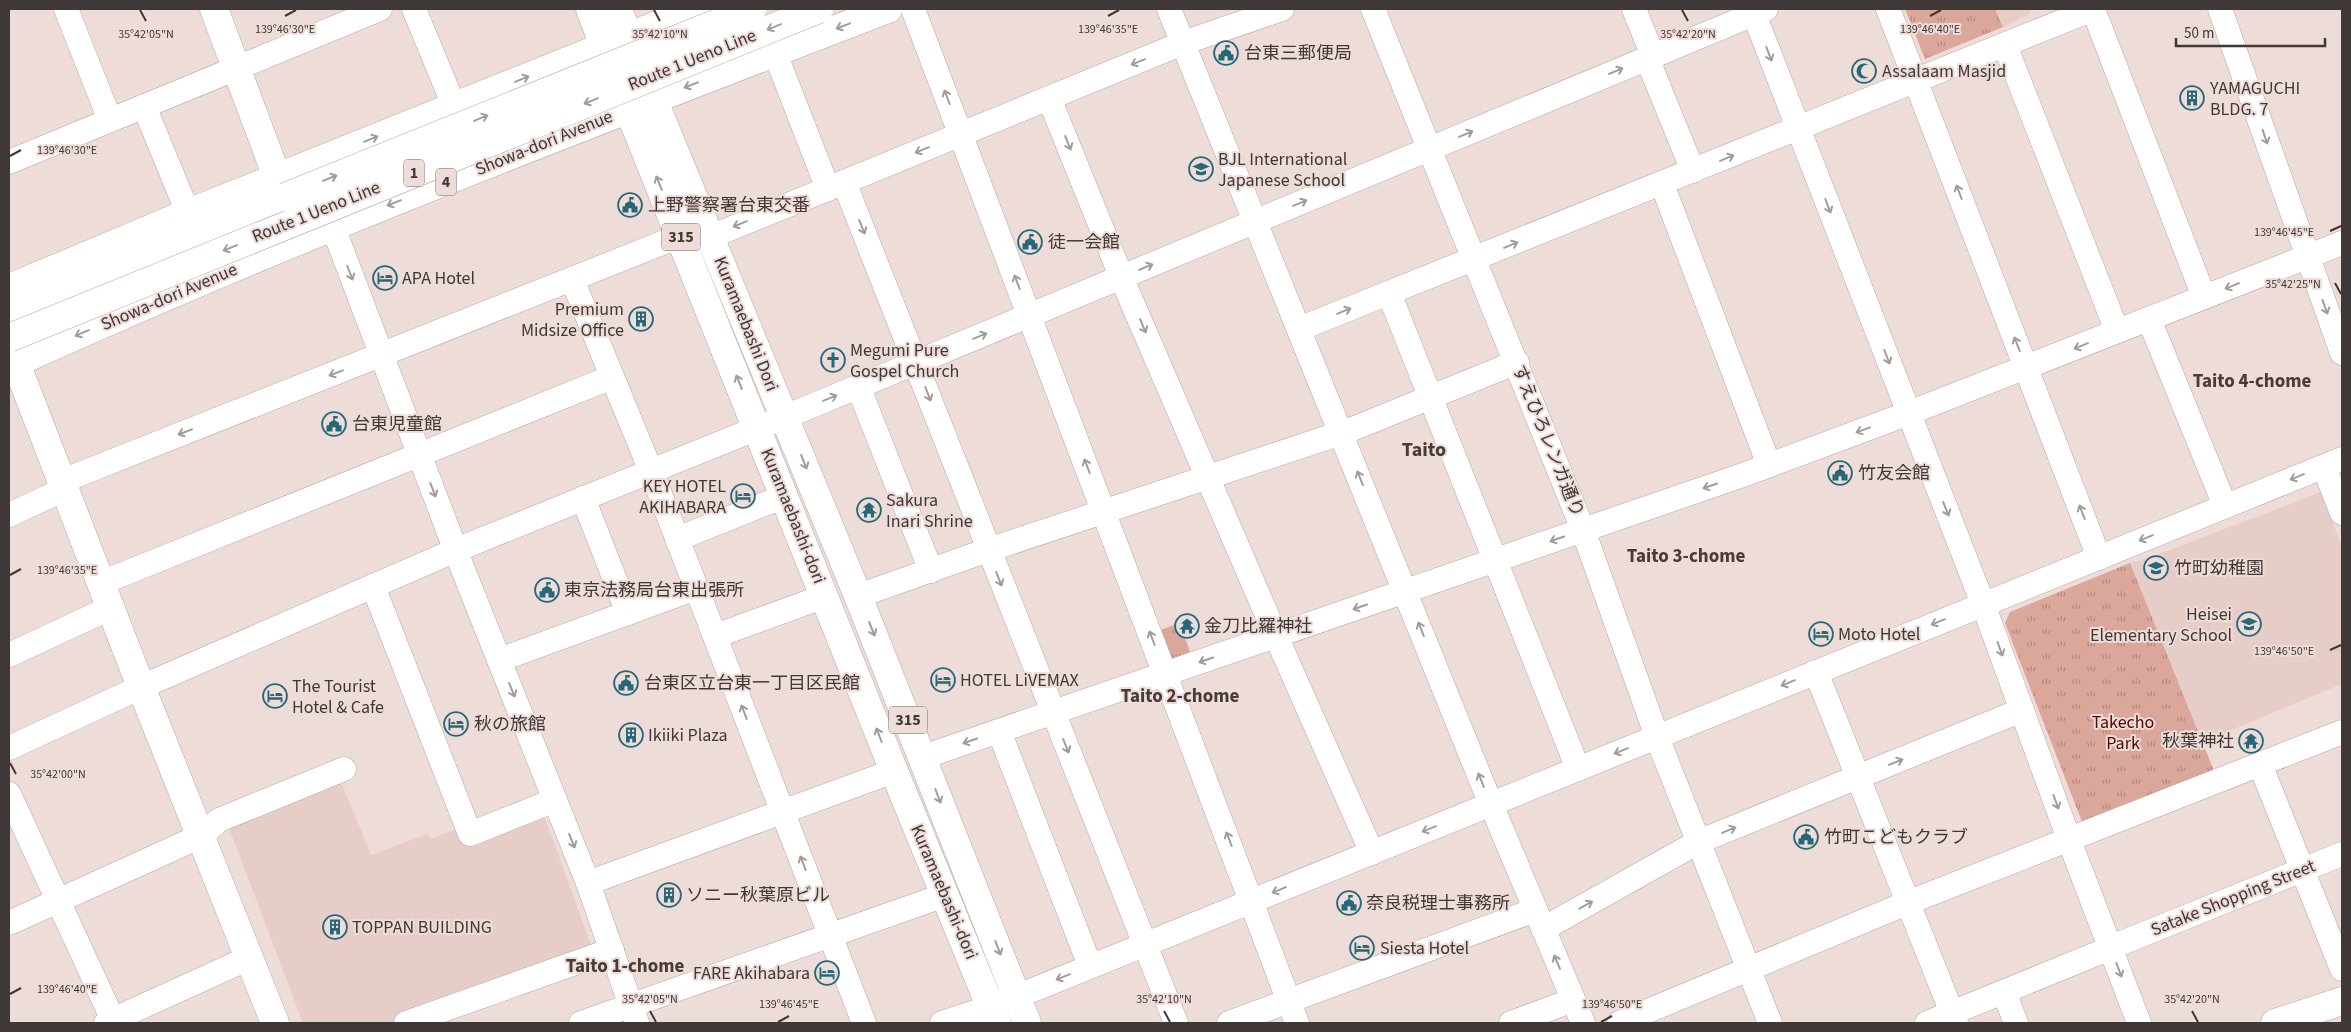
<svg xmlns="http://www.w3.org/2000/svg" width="2351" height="1032" font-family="'Source Sans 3','Noto Sans JP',sans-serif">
  <defs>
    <pattern id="park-tufts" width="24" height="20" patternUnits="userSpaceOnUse" patternTransform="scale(1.25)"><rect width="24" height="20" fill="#dca79b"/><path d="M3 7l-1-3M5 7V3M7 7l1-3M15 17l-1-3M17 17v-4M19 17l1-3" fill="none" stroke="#b4897f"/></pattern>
  </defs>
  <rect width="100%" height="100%" fill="#eedcd8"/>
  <g fill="#e7cdc8">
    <polygon points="1995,9 2029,9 2031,13 2003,27"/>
    <polygon points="2321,492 2342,547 2342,684 2203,742 2130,563 2154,556"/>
    <polygon points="340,779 371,855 427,834 430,839 465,826 544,815 593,951 389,1023 303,1023 227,823"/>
  </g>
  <g fill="url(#park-tufts)">
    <polygon points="1905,9 1995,9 2003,27 1925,59"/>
    <polygon points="2130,563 2215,773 2084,827 2005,623 2010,612"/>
    <polygon points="1179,623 1191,654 1169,661 1158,631"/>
  </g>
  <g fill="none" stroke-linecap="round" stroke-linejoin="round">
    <g stroke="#b8a7a3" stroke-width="25">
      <g id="street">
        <polyline points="66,9 110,120"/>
        <polyline points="414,9 454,106"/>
        <polyline points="913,9 1297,1023"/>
        <polyline points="1169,9 1483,785 1583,1023"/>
        <polyline points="1373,9 1583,530 1657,737 1770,1023"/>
        <polyline points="1634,9 1653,56 1651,68 1693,171"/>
        <polyline points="1752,9 1983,604 2074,853 2139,1023"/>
        <polyline points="1888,9 2099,558"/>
        <polyline points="2093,9 2204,297"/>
        <polyline points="2220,9 2342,353"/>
        <polyline points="2005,45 2117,331"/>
        <polyline points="775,53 828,189"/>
        <polyline points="1049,98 1125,286 1276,636 1372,853"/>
        <polyline points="144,106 188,213"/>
        <polyline points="9,162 380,9"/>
        <polyline points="844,182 1176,1023"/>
        <polyline points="1662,184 1769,465"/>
        <polyline points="333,227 462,567 588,883 637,1023"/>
        <polyline points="710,237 1183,43 1282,9"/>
        <polyline points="572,279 655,481 864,1023"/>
        <polyline points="1389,293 1578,769"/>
        <polyline points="2149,319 2225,506"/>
        <polyline points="1299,329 2093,9"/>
        <polyline points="858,386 931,571"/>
        <polyline points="2324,467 2342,513"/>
        <polyline points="583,498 628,613"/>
        <polyline points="9,515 50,496 75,476 680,236"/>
        <polyline points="677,539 785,496"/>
        <polyline points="101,583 612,377"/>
        <polyline points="373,586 470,834 555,800"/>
        <polyline points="858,596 988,550 1350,430 1517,362"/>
        <polyline points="715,636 825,596"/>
        <polyline points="9,655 110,608"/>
        <polyline points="499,660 696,588"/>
        <polyline points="1816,672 1956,1023"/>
        <polyline points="999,731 1090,966"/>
        <polyline points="9,748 141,687 456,550 785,417 1766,9"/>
        <polyline points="923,757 1743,475 1909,413 2342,243"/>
        <polyline points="2260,764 2342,969"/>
        <polyline points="9,794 113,1020"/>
        <polyline points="588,883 894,771"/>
        <polyline points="9,923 201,836 219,820 344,769"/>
        <polyline points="1543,929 1698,842 2022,710"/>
        <polyline points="2124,942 2342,854"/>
        <polyline points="2004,992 2016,1023"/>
        <polyline points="106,1023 249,958"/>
        <polyline points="406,1023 612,950"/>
        <polyline points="581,1023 945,895"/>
        <polyline points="942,1023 991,1007 2342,459"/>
        <polyline points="1229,1023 1535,910"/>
        <polyline points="1511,1023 1573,1000"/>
        <polyline points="1619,1023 1907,903 2342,732"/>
        <polyline points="1927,1023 2101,952"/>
      </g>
    </g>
    <g stroke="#b8a7a3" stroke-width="29">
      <g id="secondary">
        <polyline points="214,9 277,177"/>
        <polyline points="590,9 604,46"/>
        <polyline points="618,9 628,36"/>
        <polyline points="16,363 141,687 275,1023"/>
        <polyline points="2275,1023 2342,1001"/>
      </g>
    </g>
    <g stroke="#b8a7a3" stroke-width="29">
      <g id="primary">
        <polyline points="644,77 858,596 1027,1023"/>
        <polyline points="620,88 894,771 997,1023"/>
      </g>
    </g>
    <g stroke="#b8a7a3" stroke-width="29">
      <g id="highway">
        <polyline points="9,288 188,213 697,9"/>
        <polyline points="9,312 285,197"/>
        <path d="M9 366C297 235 593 123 888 9"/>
      </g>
    </g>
    <use href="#street" stroke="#fff" stroke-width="24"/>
    <use href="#secondary" stroke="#fff" stroke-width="28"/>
    <use href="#primary" stroke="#fff" stroke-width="28"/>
    <use href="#highway" stroke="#fff" stroke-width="28"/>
    <g stroke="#b8a7a3" stroke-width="29" stroke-linecap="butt">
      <g id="highway-bridge">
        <polyline points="285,197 752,9"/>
        <polyline points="9,338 819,9"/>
      </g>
    </g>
    <use href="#highway-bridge" stroke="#fff" stroke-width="28"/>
  </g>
  <defs><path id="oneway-shaft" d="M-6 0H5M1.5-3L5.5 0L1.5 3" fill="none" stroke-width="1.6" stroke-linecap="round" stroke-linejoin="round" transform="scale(1.25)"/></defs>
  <g stroke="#9f9c9a">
    <use href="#oneway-shaft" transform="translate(843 26) rotate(159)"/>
    <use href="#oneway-shaft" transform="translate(774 27) rotate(158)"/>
    <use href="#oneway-shaft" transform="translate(1769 54) rotate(69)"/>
    <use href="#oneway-shaft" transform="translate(1138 62) rotate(158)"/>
    <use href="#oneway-shaft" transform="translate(1616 71) rotate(-23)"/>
    <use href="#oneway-shaft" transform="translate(522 79) rotate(-22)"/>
    <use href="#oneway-shaft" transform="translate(691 85) rotate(159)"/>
    <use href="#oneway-shaft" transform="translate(947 97) rotate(-111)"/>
    <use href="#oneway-shaft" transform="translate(591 101) rotate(158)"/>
    <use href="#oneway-shaft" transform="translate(481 118) rotate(-22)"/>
    <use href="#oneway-shaft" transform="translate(1466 134) rotate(-23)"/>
    <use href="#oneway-shaft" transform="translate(2265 137) rotate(71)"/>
    <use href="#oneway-shaft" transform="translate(371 139) rotate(-22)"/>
    <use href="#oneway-shaft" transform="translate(1068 143) rotate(68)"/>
    <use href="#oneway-shaft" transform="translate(922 150) rotate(158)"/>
    <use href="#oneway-shaft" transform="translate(1727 158) rotate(-22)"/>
    <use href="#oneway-shaft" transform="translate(330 178) rotate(-22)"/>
    <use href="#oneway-shaft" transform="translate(659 183) rotate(-112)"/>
    <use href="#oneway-shaft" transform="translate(1959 192) rotate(-111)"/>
    <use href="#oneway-shaft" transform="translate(394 203) rotate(158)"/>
    <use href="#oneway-shaft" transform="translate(1300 203) rotate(-23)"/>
    <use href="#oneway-shaft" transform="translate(1828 206) rotate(69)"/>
    <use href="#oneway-shaft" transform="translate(740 224) rotate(158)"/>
    <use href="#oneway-shaft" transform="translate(862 227) rotate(68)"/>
    <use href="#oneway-shaft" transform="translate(1511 245) rotate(-22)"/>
    <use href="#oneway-shaft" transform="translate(230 248) rotate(158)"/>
    <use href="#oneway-shaft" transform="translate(1146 267) rotate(-22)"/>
    <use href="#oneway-shaft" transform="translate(350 273) rotate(69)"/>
    <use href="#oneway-shaft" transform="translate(1017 282) rotate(-111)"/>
    <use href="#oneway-shaft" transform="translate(2232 286) rotate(158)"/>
    <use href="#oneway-shaft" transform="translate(2325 307) rotate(70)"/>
    <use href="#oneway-shaft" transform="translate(1344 311) rotate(-22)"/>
    <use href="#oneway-shaft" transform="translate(1143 326) rotate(67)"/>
    <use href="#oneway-shaft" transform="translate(82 333) rotate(157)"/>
    <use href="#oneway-shaft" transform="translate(980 336) rotate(-22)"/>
    <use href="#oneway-shaft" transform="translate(2017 344) rotate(-111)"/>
    <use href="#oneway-shaft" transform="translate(2081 346) rotate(158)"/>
    <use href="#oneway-shaft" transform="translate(1887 357) rotate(69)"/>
    <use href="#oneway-shaft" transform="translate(336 373) rotate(159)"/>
    <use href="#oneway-shaft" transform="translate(739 382) rotate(-112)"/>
    <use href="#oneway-shaft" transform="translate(928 394) rotate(69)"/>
    <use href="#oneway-shaft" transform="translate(830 398) rotate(-22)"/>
    <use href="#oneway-shaft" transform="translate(1863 430) rotate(160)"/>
    <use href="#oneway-shaft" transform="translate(185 432) rotate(159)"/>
    <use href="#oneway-shaft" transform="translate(804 462) rotate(68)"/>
    <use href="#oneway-shaft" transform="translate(1087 466) rotate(-111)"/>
    <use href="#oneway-shaft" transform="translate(2297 477) rotate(158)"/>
    <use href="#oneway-shaft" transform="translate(1360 478) rotate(-112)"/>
    <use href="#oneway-shaft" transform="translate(1710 486) rotate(161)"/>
    <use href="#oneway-shaft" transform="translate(433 490) rotate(69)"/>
    <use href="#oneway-shaft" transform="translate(1946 509) rotate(68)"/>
    <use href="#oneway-shaft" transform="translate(2082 512) rotate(-111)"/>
    <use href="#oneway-shaft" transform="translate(2146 538) rotate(158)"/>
    <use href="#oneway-shaft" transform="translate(1557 539) rotate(161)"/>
    <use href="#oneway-shaft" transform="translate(999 579) rotate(68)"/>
    <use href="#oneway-shaft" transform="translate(1360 607) rotate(161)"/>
    <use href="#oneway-shaft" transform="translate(1938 622) rotate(158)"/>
    <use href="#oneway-shaft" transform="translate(872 629) rotate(68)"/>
    <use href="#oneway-shaft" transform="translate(1421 629) rotate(-112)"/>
    <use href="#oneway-shaft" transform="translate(1152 638) rotate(-111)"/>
    <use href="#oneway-shaft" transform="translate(2000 649) rotate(70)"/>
    <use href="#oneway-shaft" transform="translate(1206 660) rotate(161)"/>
    <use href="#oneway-shaft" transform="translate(1788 683) rotate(158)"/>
    <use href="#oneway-shaft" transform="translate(512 690) rotate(68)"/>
    <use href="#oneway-shaft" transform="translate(744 712) rotate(-111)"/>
    <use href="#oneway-shaft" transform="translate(879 735) rotate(-111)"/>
    <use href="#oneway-shaft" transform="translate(970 741) rotate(161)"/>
    <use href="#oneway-shaft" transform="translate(1066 746) rotate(68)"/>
    <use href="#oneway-shaft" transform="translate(1621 751) rotate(158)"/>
    <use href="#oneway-shaft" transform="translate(1896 762) rotate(-22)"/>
    <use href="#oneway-shaft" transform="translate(1481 780) rotate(-112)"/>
    <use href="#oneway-shaft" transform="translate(938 796) rotate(69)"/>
    <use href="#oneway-shaft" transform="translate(2056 802) rotate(70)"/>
    <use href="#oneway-shaft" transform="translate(1429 829) rotate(158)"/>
    <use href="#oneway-shaft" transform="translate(1729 830) rotate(-22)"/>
    <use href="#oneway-shaft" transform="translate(1229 839) rotate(-111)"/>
    <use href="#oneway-shaft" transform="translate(572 841) rotate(68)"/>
    <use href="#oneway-shaft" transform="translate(803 863) rotate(-111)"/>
    <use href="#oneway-shaft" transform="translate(1279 890) rotate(158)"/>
    <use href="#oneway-shaft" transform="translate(1586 905) rotate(-29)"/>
    <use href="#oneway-shaft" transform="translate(998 948) rotate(69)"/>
    <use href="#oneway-shaft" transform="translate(1557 962) rotate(-113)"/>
    <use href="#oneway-shaft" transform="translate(2119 970) rotate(69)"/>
    <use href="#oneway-shaft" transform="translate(1063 977) rotate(158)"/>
  </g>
  <path fill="none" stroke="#3f3836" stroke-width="2" d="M140 10 146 21M654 10 660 21M1682 10 1688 21M285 16 296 10M1108 16 1119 10M1930 16 1941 10M10 156 21 150M2330 231 2341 226M2335 283 2341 294M10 575 21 569M2330 650 2341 645M10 763 16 774M10 994 21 988M650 1011 656 1022M1164 1011 1170 1022M2192 1011 2198 1022M778 1022 789 1016M1601 1022 1612 1016"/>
  <defs>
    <g id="civic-ring" transform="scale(1.25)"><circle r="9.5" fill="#eedcd8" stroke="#246879" stroke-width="1.5"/><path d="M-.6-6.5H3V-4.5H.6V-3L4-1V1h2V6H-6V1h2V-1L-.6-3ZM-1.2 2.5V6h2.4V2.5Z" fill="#246879"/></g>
    <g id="mosque-ring" transform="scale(1.25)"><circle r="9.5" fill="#eedcd8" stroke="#246879" stroke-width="1.5"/><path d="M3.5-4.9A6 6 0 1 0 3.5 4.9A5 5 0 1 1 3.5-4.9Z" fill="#246879"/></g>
    <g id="building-ring" transform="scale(1.25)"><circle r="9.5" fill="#eedcd8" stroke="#246879" stroke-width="1.5"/><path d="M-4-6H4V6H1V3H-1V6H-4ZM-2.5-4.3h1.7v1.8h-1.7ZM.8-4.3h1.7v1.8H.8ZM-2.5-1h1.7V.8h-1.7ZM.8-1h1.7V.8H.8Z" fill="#246879"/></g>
    <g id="university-ring" transform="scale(1.25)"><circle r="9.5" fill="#eedcd8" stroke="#246879" stroke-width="1.5"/><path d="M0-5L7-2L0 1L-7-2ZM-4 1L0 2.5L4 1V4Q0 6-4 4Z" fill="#246879"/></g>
    <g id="hotel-ring" transform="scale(1.25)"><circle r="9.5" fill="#eedcd8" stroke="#246879" stroke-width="1.5"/><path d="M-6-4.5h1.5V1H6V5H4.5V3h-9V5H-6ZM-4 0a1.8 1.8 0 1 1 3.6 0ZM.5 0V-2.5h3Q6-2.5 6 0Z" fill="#246879"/></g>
    <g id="church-ring" transform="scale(1.25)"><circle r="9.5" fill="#eedcd8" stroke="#246879" stroke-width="1.5"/><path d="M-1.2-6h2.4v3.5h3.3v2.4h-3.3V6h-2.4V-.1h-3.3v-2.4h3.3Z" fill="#246879"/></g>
    <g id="temple-ring" transform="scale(1.25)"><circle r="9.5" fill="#eedcd8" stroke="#246879" stroke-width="1.5"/><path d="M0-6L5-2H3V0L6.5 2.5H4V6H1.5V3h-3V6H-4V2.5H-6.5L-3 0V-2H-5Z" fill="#246879"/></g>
    <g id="school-ring" transform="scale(1.25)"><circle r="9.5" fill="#eedcd8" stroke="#246879" stroke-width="1.5"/><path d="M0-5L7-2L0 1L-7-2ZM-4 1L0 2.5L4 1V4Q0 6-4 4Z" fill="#246879"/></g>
  </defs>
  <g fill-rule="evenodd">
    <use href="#civic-ring" x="1226" y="53"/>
    <use href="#mosque-ring" x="1864" y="71"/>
    <use href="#building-ring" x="2192" y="98"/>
    <use href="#university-ring" x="1201" y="169"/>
    <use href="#civic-ring" x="630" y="205"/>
    <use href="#civic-ring" x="1030" y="242"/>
    <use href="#hotel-ring" x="385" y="278"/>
    <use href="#building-ring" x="641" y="319"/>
    <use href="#church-ring" x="833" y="360"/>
    <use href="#civic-ring" x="334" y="424"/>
    <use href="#civic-ring" x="1840" y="473"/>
    <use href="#hotel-ring" x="743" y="496"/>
    <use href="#temple-ring" x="869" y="510"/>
    <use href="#school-ring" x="2156" y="568"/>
    <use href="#civic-ring" x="547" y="590"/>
    <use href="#school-ring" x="2249" y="624"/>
    <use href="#temple-ring" x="1187" y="626"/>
    <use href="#hotel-ring" x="1821" y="634"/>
    <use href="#hotel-ring" x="943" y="680"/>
    <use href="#civic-ring" x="626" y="683"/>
    <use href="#hotel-ring" x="275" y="696"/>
    <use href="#hotel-ring" x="456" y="724"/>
    <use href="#building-ring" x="631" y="735"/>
    <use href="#temple-ring" x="2251" y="741"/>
    <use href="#civic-ring" x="1806" y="837"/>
    <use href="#building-ring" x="669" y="895"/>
    <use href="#civic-ring" x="1349" y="903"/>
    <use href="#building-ring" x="335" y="927"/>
    <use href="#hotel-ring" x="1362" y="948"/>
    <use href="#hotel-ring" x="827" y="973"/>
  </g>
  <g text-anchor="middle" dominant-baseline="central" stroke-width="4" stroke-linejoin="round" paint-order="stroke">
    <g fill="#eedcd8" stroke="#746967" stroke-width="1">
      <rect x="404" y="159.5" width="20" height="27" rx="4"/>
      <rect x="436" y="168.5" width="20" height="27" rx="4"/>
      <rect x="662" y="223.5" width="38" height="27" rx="4"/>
      <rect x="889" y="706.5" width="38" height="27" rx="4"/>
    </g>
    <g font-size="16" font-weight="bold" fill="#3f3836">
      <text x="414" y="173">1</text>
      <text x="446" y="182">4</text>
      <text x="681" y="237">315</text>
      <text x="908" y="720">315</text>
    </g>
    <g font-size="18" fill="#3f3836" stroke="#eedcd8" text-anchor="start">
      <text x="1244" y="53">台東三郵便局</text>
      <text x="1882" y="71">Assalaam Masjid</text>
      <text x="2210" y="88">YAMAGUCHI<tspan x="2210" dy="21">BLDG. 7</tspan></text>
      <text x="1218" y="159">BJL International<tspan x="1218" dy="21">Japanese School</tspan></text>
      <text x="648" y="205">上野警察署台東交番</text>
      <text x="1048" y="242">徒一会館</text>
      <text x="402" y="278">APA Hotel</text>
      <text x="624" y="309" text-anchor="end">Premium<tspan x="624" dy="21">Midsize Office</tspan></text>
      <text x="850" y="350">Megumi Pure<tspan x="850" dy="21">Gospel Church</tspan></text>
      <text x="352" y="424">台東児童館</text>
      <text x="1858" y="473">竹友会館</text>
      <text x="726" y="486" text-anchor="end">KEY HOTEL<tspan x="726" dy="21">AKIHABARA</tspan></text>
      <text x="886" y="500">Sakura<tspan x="886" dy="21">Inari Shrine</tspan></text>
      <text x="2174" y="568">竹町幼稚園</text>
      <text x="564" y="590">東京法務局台東出張所</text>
      <text x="2232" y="614" text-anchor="end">Heisei<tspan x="2232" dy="21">Elementary School</tspan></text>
      <text x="1204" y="626">金刀比羅神社</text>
      <text x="1838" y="634">Moto Hotel</text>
      <text x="960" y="680">HOTEL LiVEMAX</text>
      <text x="644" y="683">台東区立台東一丁目区民館</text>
      <text x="292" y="686">The Tourist<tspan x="292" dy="21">Hotel &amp; Cafe</tspan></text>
      <text x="474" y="724">秋の旅館</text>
      <text x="648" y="735">Ikiiki Plaza</text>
      <text x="2234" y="741" text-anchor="end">秋葉神社</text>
      <text x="1824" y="837">竹町こどもクラブ</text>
      <text x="686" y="895">ソニー秋葉原ビル</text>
      <text x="1366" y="903">奈良税理士事務所</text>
      <text x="352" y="927">TOPPAN BUILDING</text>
      <text x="1380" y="948">Siesta Hotel</text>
      <text x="810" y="973" text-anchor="end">FARE Akihabara</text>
    </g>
    <g font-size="18" fill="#3f3836" stroke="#eedcd8">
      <text transform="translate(692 60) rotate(-22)">Route 1 Ueno Line</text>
      <text transform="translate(544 143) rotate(-22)">Showa-dori Avenue</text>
      <text transform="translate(316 212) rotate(-22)">Route 1 Ueno Line</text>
      <text transform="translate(169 297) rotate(-23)">Showa-dori Avenue</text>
      <text transform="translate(746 324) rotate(68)">Kuramaebashi Dori</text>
      <text transform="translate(1548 441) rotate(68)">すえひろレンガ通り</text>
      <text transform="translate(793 516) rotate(68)">Kuramaebashi-dori</text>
      <text transform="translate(944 892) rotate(67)">Kuramaebashi-dori</text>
      <text transform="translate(2233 898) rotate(-22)">Satake Shopping Street</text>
    </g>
    <g font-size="18" fill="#520900" stroke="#eedcd8">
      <text x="2123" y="722">Takecho<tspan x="2123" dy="21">Park</tspan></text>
    </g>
    <g font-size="19" font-weight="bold" fill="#493b38" stroke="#eedcd8">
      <text x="2252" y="381">Taito 4-chome</text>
      <text x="1686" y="556">Taito 3-chome</text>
      <text x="1180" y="696">Taito 2-chome</text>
      <text x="625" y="966">Taito 1-chome</text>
    </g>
    <g font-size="20" font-weight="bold" fill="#493b38" stroke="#eedcd8">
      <text x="1424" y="450">Taito</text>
    </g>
  </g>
  <g font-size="12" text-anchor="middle" fill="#3f3836" stroke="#eedcd8" stroke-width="4" stroke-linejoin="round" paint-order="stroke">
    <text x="285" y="33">139°46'30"E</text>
    <text x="1108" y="33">139°46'35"E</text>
    <text x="1930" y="33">139°46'40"E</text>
    <text x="146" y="38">35°42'05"N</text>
    <text x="660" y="38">35°42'10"N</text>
    <text x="1688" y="38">35°42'20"N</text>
    <text x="67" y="154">139°46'30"E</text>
    <text x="2284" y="236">139°46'45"E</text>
    <text x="2293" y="288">35°42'25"N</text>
    <text x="67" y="574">139°46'35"E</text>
    <text x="2284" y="655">139°46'50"E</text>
    <text x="58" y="778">35°42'00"N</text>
    <text x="67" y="993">139°46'40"E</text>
    <text x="650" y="1003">35°42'05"N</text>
    <text x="1164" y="1003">35°42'10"N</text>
    <text x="2192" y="1003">35°42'20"N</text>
    <text x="789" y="1008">139°46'45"E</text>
    <text x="1612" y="1008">139°46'50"E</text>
  </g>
  <rect width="2351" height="1032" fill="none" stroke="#3f3836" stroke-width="20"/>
  <path d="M2176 38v8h149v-8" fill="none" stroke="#3f3836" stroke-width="2.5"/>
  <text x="2184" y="38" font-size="15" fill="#3f3836" stroke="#eedcd8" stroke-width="4" paint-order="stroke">50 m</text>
</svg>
